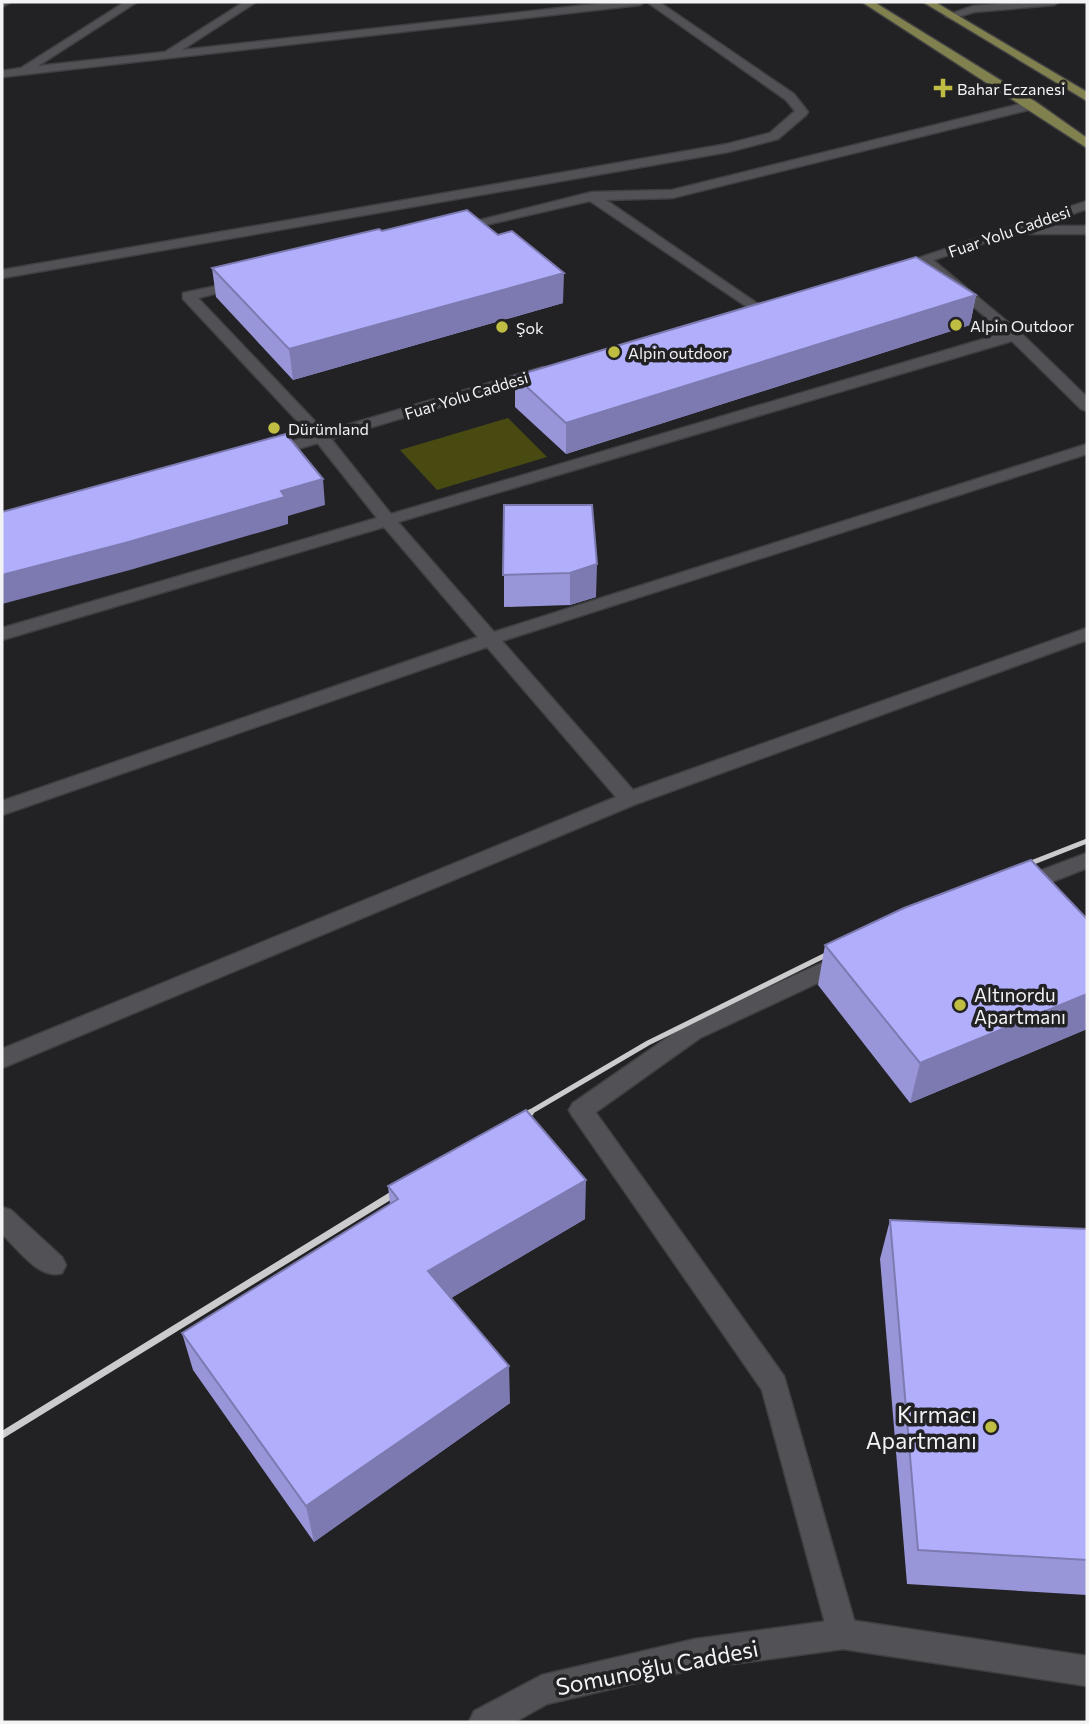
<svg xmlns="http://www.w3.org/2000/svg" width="1089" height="1724" font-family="Commissioner,sans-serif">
  <rect width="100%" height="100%" fill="#222225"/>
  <polygon fill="#494912" points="508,418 547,457 437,490 400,450"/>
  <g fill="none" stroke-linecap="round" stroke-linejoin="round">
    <g stroke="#3f3f42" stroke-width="3">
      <g id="service">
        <polygon points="1087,853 1087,868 1021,894 1013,891 1010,886 1013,881"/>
        <polygon points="846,952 854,954 857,960 854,966 700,1038 589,1117 581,1120 573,1117 569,1110 573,1103 684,1026"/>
      </g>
    </g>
    <g stroke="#3f3f42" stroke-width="3">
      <g id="minor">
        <polygon points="2,2 11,2 2,7"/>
        <polygon points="125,2 137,2 38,66 165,52 244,2 256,2 182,50 613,2 645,2 640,5 2,77 2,71 21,68"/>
        <polygon points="647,2 659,2 794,94 808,112 806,115 778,139 728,152 2,278 2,270 727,144 770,133 795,111 786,100"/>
        <polygon points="1019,2 1059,2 1054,5 974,12 951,19 945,16 973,6"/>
        <polygon points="1032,101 1036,102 1036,108 672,198 606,200 761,306 761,312 756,313 590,201 455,232 448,228 592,192 672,190"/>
        <polygon points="927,255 1020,332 1087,397 1087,411 1081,409 1012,341 398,522 494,632 1087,444 1087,454 502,641 633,790 1087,628 1087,640 636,804 2,1068 2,1049 616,797 487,647 2,815 2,801 478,637 384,527 2,640 2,628 377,518 316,441 183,299 183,293 245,280 245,286 198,298 328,435 391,514 1004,333 922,262 920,259"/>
        <polygon points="581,1100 589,1103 784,1376 858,1634 854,1645 843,1649 832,1645 828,1634 762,1390 573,1117 569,1110 573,1103"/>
        <path d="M2 1207 11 1210 62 1257 66 1265 62 1273C40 1281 17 1248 2 1234Z"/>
      </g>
    </g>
    <g stroke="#3f3f42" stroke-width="3">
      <g id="secondary">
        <polygon points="1087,201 1087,209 1037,226 1087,226 1087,234 1030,234 1023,230 901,271 889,268"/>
        <polygon points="543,367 548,369 548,375 274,456 268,458 260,453 262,450"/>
        <polygon points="843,1619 1087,1656 1087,1686 843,1649 695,1669 547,1704 515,1722 469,1722 474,1711 542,1675 695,1639"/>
      </g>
    </g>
    <g stroke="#3f3f42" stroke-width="3">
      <g id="primary">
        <polygon points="862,2 874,2 1036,102 1087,138 1087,148"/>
        <polygon points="923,2 935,2 1087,92 1087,101"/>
      </g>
    </g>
    <use href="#service" fill="#525256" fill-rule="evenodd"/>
    <use href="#minor" fill="#525256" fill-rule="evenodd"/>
    <use href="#secondary" fill="#525256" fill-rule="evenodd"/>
    <use href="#primary" fill="#81814f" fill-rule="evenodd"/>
    <g stroke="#cbcbce" stroke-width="5">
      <polyline points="1016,869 1087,841"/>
      <polyline points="527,1114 648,1043 840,948"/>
    </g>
    <g stroke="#cbcbce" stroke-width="7">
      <polyline points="513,1123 530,1113"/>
      <polyline points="2,1435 405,1187"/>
    </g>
  </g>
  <g fill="#9896d8">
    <polygon points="382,231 563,303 293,380 216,297 212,268"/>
    <polygon points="976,295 970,325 566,454 515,407 515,376"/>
    <polygon points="504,505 596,597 570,605 504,607"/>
    <polygon points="1087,919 1087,1029 910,1103 818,985 825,945"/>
    <polygon points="388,1186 585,1219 451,1298 510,1403 314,1542 193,1370 182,1333 390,1204"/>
    <polygon points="890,1220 1087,1229 1087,1595 907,1584 880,1259"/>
  </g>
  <g fill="#7c7ab0">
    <polygon points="564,273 563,303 293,380 289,349"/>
    <polygon points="976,295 970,325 566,454 566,423"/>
    <polygon points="323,479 325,505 288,516 288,524 130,570 2,604 2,575"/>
    <polygon points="597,564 596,597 570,605 570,573"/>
    <polygon points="1087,994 1087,1029 910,1103 920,1063"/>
    <polygon points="586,1180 585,1219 431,1310 428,1271"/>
    <polygon points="509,1366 510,1403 314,1542 306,1506"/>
  </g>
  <g fill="#b1affb" stroke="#7c7ab0" stroke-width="2">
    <polygon points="467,210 498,235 512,231 564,273 289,349 212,268 379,229 382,231"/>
    <polygon points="916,257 976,295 566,423 515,376"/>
    <polygon points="286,434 323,479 281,491 285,497 125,543 2,575 2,512"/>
    <polygon points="504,505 592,505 597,564 570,573 503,575"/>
    <polygon points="1031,860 1087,919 1087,994 920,1063 825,945 904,908"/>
    <polygon points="526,1110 586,1180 428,1271 509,1366 306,1506 182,1333 398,1199 388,1186"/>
    <polygon points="890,1220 1087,1229 1087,1560 918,1550"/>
  </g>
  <g fill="#bfbe42" stroke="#222225" stroke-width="2.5">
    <path d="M939.5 77.5h7v7h7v7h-7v7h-7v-7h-7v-7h7z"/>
    <circle cx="956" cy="325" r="7"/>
    <circle cx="502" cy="327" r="7"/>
    <circle cx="614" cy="352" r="7"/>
    <circle cx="274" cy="428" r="7"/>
    <circle cx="960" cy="1005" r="7"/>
    <circle cx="991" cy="1427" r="7"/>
  </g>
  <g text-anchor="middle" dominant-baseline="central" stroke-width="7" stroke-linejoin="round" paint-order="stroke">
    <g font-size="16" fill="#f3f3f5" stroke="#222225" text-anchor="start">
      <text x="957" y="88">Bahar Eczanesi</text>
      <text x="970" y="325">Alpin Outdoor</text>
      <text x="516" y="327">Şok</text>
      <text x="628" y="352">Alpin outdoor</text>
      <text x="288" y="428">Dürümland</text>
    </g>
    <g font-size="16" fill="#f3f3f5" stroke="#222225">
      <text transform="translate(1009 231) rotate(-19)">Fuar Yolu Caddesi</text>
      <text transform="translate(466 395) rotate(-17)">Fuar Yolu Caddesi</text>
    </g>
    <g font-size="19" fill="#f3f3f5" stroke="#222225" text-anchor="start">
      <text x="974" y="994">Altınordu<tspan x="974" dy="22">Apartmanı</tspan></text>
    </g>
    <g font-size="23" fill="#f3f3f5" stroke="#222225" text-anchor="end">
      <text x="977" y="1414">Kırmacı<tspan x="977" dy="26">Apartmanı</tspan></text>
    </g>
    <g font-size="23" fill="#f3f3f5" stroke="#222225">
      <text transform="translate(657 1667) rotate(-11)">Somunoğlu Caddesi</text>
    </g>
  </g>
  <rect width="1089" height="1724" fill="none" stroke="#f3f3f5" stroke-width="7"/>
</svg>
